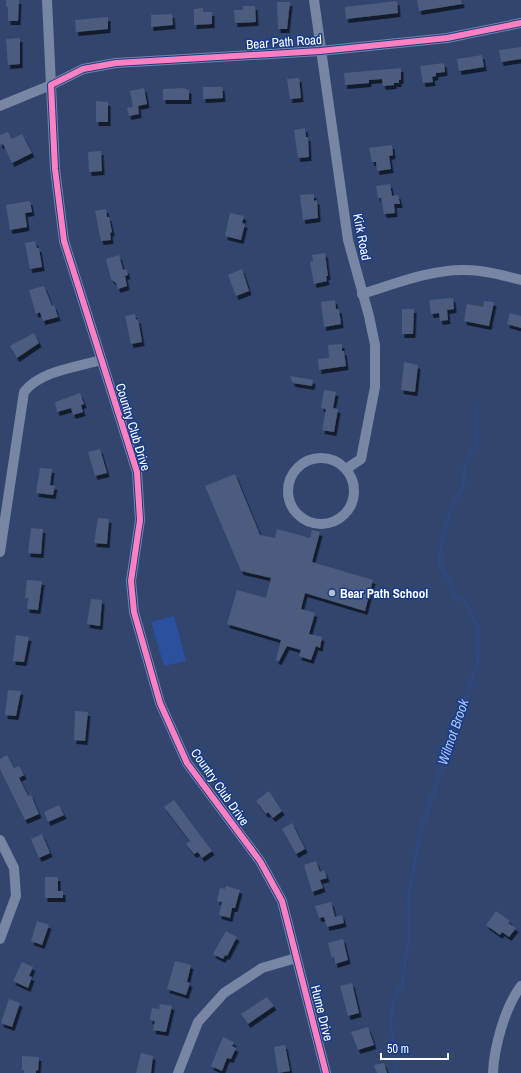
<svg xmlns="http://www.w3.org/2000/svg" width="521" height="1073" font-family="'Archivo Narrow',sans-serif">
  <defs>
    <filter id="shadow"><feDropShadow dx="2.5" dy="4" stdDeviation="0" flood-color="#0009"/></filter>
  </defs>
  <rect width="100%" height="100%" fill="#31456f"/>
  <polygon fill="#2b509f" points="174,616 186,661 164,666 151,622"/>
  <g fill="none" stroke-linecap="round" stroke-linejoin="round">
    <polyline stroke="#2e4881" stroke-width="2.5" points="396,1073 391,1022 393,1002 402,985 409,938 408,899 420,832 478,660 478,627 465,601 455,598 452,584 439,563 442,539 453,503 464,485 464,468 477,440 475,408"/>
  </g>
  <g fill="#4c5c7e" filter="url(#shadow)">
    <polygon points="6,0 19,0 18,21 8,21 8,7 6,7"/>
    <polygon points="417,0 461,0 462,4 419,11"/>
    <polygon points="397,1 398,13 346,19 345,7"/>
    <polygon points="277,2 290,2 287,29 278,29"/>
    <polygon points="243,6 255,6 256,22 235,23 234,10 243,10"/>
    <polygon points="203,8 203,12 212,12 212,24 194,25 194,9"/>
    <polygon points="172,14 173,25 151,27 151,15"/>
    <polygon points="108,17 108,29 76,32 75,20"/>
    <polygon points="20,38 20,64 8,65 6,39"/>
    <polygon points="521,47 521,59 501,62 499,50"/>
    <polygon points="482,55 484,67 459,71 457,59"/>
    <polygon points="444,63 445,72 436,73 436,76 432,77 433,82 423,83 420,66"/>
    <polygon points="401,68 401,80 399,80 399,83 394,83 394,85 383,86 382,79 369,80 369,83 345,85 344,73"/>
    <polygon points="299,78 301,98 290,99 287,79"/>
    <polygon points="203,87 222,87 223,98 203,99"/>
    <polygon points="144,88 147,104 138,106 139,114 129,116 127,108 133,107 130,91"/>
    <polygon points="183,88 189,90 189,100 163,100 163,89"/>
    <polygon points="96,101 108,102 108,122 96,122"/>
    <polygon points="305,128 306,137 308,137 309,157 298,158 294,130"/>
    <polygon points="8,132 12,139 22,134 32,153 12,163 3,144 0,145 0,135"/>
    <polygon points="392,145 393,155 389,156 391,169 377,171 376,162 372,162 369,148"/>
    <polygon points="101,151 102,171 89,172 88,152"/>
    <polygon points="390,184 392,196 398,195 400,204 394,204 395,213 384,214 381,198 378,198 376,186"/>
    <polygon points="314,194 314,201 317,200 318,218 303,220 300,195"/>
    <polygon points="30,201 32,212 25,213 27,227 10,230 6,205"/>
    <polygon points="106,209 107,217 109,217 112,232 110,233 111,240 101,241 95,211"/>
    <polygon points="230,213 244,216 242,223 245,224 241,240 225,236"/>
    <polygon points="35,241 37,248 39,248 42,267 30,269 25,243"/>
    <polygon points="325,253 328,276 326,276 327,281 314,284 310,262 313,261 312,255"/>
    <polygon points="119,255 123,270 126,269 128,275 125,276 127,286 118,289 116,283 111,279 106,259"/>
    <polygon points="242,269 249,291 236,296 228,275"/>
    <polygon points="44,286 52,306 54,305 58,317 43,321 40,312 36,314 29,290"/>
    <polygon points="453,298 454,309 447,310 448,320 440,321 439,313 431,314 429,300"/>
    <polygon points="335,300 336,309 339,309 341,324 324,327 321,302"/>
    <polygon points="484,301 494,302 489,326 464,321 467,304 483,307"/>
    <polygon points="402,309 414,309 413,334 402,334"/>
    <polygon points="510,313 521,316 521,328 507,324"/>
    <polygon points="135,314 136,320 138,319 142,342 131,344 125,316"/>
    <polygon points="34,333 39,343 17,358 10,346"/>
    <polygon points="342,344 342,351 344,351 346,366 319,370 318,359 329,358 328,345"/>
    <polygon points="404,362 418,365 415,392 401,390"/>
    <polygon points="290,376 313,380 312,386 293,383"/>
    <polygon points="324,390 336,392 333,408 338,409 334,432 322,430 326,409 321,408"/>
    <polygon points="80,393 84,404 81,405 83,412 73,415 71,408 57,412 55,402"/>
    <polygon points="100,449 107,473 95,476 88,452"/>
    <polygon points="40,468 52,469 50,485 55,486 53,495 36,493"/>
    <polygon points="235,474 260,535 275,538 277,529 310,538 312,530 320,532 312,562 373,580 365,611 305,593 301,609 315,613 309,634 322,637 320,648 316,646 311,660 299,656 301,650 287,646 279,661 276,660 281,640 227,624 237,590 266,598 271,578 241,571 205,486"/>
    <polygon points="98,518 109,519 107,544 94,543"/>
    <polygon points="31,528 43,529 41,554 28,553"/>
    <polygon points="27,580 42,581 38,610 27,609 28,598 25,598"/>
    <polygon points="91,599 102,600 100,626 87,624"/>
    <polygon points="16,635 29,637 24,662 13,661"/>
    <polygon points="8,690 21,691 16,716 5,715"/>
    <polygon points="75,711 88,712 85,741 74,740"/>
    <polygon points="7,755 14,768 19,766 24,775 19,778 28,796 31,795 39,814 25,820 0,769 0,759"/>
    <polygon points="269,791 282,811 273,818 268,812 266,814 256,801"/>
    <polygon points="174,800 212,851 202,858 198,852 194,854 186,844 190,841 164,807"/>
    <polygon points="59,805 64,815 48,822 44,812"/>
    <polygon points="292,823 305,849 296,854 282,829"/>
    <polygon points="42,834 50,853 39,858 31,839"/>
    <polygon points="316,861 320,872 324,870 327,878 320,880 323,888 312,892 304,865"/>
    <polygon points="45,877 58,877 58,891 63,891 63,898 45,898"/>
    <polygon points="226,886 240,890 235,908 232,908 230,918 219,915 222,902 217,901 220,888 225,889"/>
    <polygon points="331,902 335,917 342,915 344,923 327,927 324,917 319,918 315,906"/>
    <polygon points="496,911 510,921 508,923 516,928 509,937 502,932 500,935 486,925"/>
    <polygon points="37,921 49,925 42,945 31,941"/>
    <polygon points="226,931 237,937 227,956 225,955 223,959 213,954"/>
    <polygon points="343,939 348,960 335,964 334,957 332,958 328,943"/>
    <polygon points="175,961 191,965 187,982 190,983 186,995 167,989"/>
    <polygon points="22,962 33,967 29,976 32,977 28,988 13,981"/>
    <polygon points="352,983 359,1013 348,1016 340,986"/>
    <polygon points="267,997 274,1006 248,1024 241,1014"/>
    <polygon points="9,999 20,1003 12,1027 1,1023"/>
    <polygon points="160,1004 172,1006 166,1032 153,1030 155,1021 150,1020 152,1008 159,1009"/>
    <polygon points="368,1027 374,1045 358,1050 351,1032"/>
    <polygon points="223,1037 234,1042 232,1046 236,1048 231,1059 227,1058 222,1071 211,1066"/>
    <polygon points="285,1045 290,1071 278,1073 274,1047"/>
    <polygon points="141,1053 153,1056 151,1073 136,1073"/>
    <polygon points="22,1056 39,1057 38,1071 36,1070 36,1073 24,1073 24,1070 22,1070"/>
    <polygon points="384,1063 387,1073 377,1073 374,1065"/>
  </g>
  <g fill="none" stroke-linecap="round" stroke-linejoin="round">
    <g stroke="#7886a4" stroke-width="10">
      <polyline points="314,0 348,240 369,316 375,345 375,387 361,459 346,469"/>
      <polyline points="0,106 51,85 47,0"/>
      <path d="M362 294C395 284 428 270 464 270 483 270 502 275 521 280"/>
      <circle cx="321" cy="491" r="33"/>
      <path d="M0 552 24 392C40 371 77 367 101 360"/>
      <polyline points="0,840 14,868 16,896 0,939"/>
      <polyline points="178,1073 198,1022 224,993 262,968 296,958"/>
      <polyline points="326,1073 282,901 260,861 187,763 160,703 134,612 131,581 140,520 137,472 64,241 55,169 51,85 83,69 116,63 320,51 447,38 521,23"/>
      <path d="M493 1073C494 1047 505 1007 521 986"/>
    </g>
    <g stroke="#173b89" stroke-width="8">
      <polyline id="cycleway" points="326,1073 282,901 260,861 187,763 160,703 134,612 131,581 140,520 137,472 64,241 55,169 51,85 83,69 116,63 320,51 447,38 521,23"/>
    </g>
    <use href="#cycleway" stroke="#ff80c0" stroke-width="6"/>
  </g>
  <circle fill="#b7becd" stroke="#173b89" stroke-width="1.5" cx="332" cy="593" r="4"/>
  <g text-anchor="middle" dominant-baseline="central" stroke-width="3" stroke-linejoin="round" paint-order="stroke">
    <g font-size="13" fill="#fff" stroke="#173b89">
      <text transform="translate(284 42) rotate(-4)">Bear Path Road</text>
      <text transform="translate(362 237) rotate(79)">Kirk Road</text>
      <text transform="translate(133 427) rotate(73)">Country Club Drive</text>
      <text transform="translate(220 787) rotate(55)">Country Club Drive</text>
      <text transform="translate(322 1013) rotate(76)">Hume Drive</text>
    </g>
    <g font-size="13" font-weight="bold" fill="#fff" stroke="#173b89" text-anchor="start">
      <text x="340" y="593">Bear Path School</text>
    </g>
    <g font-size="14" font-style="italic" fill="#abc3f5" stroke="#173b89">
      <text transform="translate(453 732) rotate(-71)">Wilmot Brook</text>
    </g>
  </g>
  <path d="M381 1053v6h67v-6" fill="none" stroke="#ffffff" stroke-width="2"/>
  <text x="387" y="1053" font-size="12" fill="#ffffff" stroke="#173b89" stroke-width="3" paint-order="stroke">50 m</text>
</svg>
